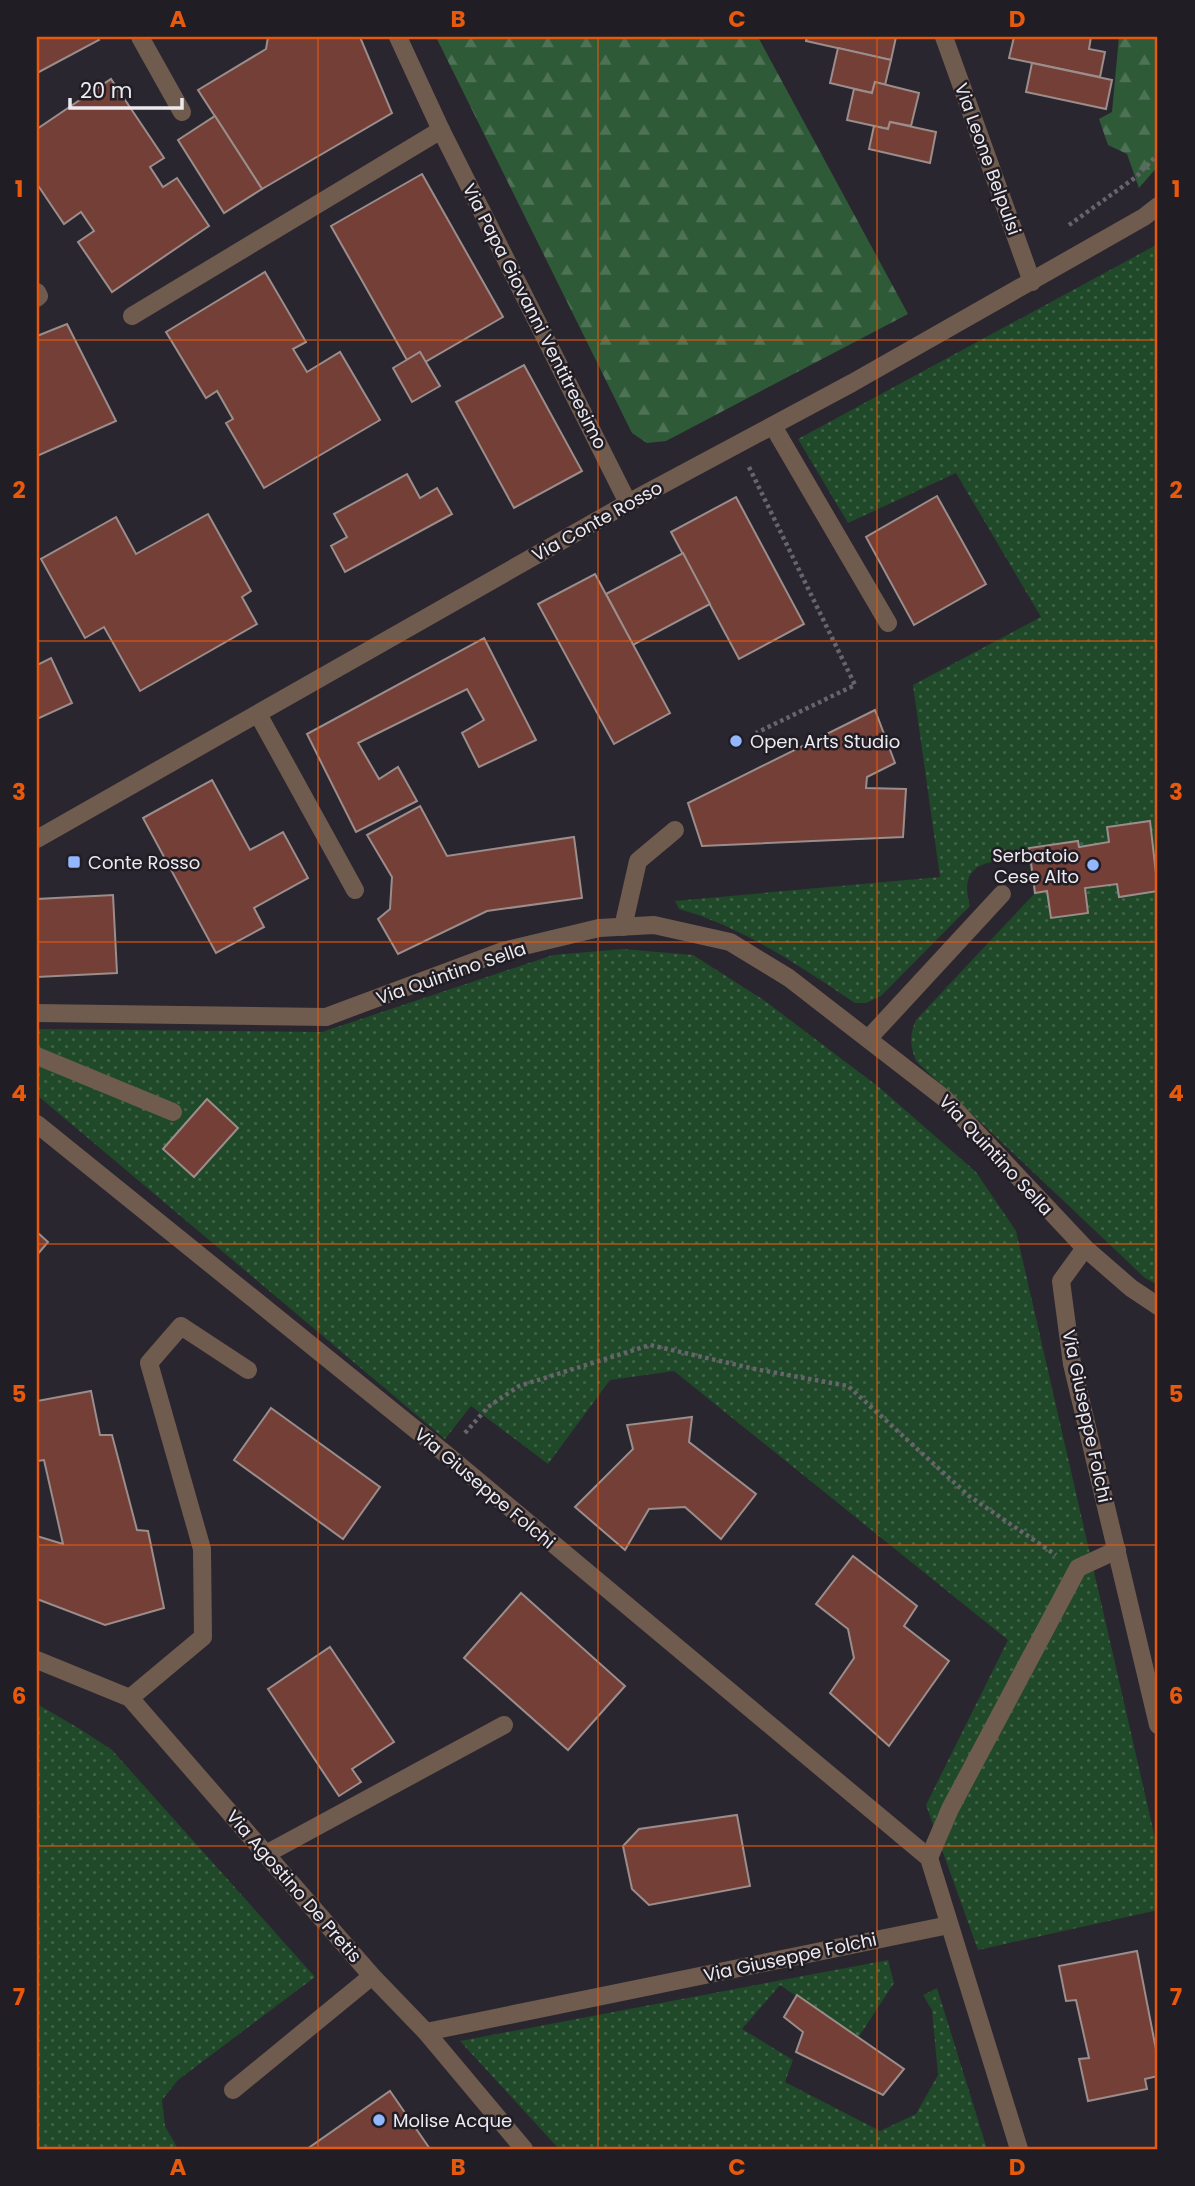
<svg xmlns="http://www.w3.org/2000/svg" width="1195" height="2186" font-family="Poppins,sans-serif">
  <defs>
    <pattern id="grass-dots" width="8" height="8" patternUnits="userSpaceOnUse" patternTransform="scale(1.75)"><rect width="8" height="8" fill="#1f4929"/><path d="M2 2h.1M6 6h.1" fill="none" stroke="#406348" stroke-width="1.8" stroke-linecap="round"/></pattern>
    <pattern id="forest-firs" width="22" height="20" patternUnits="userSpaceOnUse" patternTransform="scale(1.75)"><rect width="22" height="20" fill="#2f5a38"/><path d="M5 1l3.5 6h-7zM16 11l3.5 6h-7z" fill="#4d7255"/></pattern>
  </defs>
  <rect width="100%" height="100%" fill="#2a262f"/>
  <g fill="url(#grass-dots)">
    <path d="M1158 244V1285L1145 1278 916 1061C910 1045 909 1036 916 1020L1034 894 1029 859C995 861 956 858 970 906L881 996 866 1003H855C800 966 743 927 679 909L675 901 940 877 913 685 1041 617 956 473 848 523 798 439Z"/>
    <polygon points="623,949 693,955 765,1001 880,1088 976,1172 1016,1231 1158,1851 1158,1910 978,1950 926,1805 1008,1640 674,1371 610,1380 548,1464 471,1406 445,1439 37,1095 37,1029 322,1032 553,955"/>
    <polygon points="37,1704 80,1729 112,1750 315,1977 178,2080 162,2100 165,2126 178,2149 37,2149"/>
    <polygon points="888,1960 894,1983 858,2038 780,1985 742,2029 793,2060 785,2082 880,2131 916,2114 938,2075 932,2010 923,1995 937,1988 987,2149 559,2149 460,2041"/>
  </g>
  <g fill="url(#forest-firs)">
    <polygon points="436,37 758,37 908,314 666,441 647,443 632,433"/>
    <polygon points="1119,37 1158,37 1158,166 1139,188 1127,154 1108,145 1099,119 1112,112"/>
  </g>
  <g fill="#733f37" stroke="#9b8d8b" stroke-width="2">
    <polygon points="37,37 97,37 99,40 37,73"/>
    <polygon points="268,37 360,37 392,113 262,189 198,90 266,49"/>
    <polygon points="807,37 896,37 891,60 806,41"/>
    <polygon points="1014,37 1091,37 1089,49 1105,52 1100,77 1009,58"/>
    <polygon points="838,48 891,60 885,85 875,82 872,93 830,83"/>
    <polygon points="1032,63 1112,80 1106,109 1026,92"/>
    <polygon points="111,79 164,158 150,167 163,187 177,178 209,226 112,292 78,242 94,231 81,212 64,224 37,184 37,129"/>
    <polygon points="875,82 919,93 911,126 890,122 888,129 847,120 854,89 872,93"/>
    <polygon points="215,116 262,189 224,213 178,140"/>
    <polygon points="890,122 936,132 930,163 869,149 874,126 888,129"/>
    <polygon points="422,174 503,317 425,362 420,352 407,360 331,226"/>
    <polygon points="265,272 306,342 293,349 307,372 340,352 380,420 264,488 226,423 233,419 217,391 206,398 166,332"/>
    <polygon points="67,324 116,421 37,456 37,336"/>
    <polygon points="420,352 440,386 412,402 393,368"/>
    <polygon points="524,365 582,471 514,508 456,402"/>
    <polygon points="407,474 420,498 437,488 452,514 345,572 331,546 347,537 334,514"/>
    <polygon points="937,496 986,584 914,625 866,537"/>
    <polygon points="736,497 804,624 739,659 671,532"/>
    <polygon points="208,514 251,591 242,597 257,624 140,691 104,627 85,638 41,559 116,517 136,554"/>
    <polygon points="683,553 710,604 633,645 606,594"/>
    <polygon points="595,574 670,713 614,744 538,604"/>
    <polygon points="484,638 536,740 479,767 462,733 484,720 467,689 358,743 379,779 398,767 417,801 356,832 307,734"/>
    <polygon points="51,658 72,703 37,719 37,665"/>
    <polygon points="875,710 895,763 867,777 866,788 906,789 903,837 702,846 688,803"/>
    <polygon points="212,780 250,850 283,832 308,878 254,908 264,927 216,953 143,818"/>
    <polygon points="420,806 447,856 574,837 582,898 487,911 398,954 378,919 390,909 392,877 367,835"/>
    <polygon points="1150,821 1158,891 1119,897 1117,884 1085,888 1088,913 1051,918 1047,891 1035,893 1029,848 1078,841 1079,847 1109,842 1107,827"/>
    <polygon points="113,895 117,973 37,977 37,899"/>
    <polygon points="207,1099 238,1128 194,1177 163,1149"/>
    <polygon points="37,1232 48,1242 37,1255"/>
    <polygon points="91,1391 100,1435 112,1435 137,1530 148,1531 164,1608 105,1625 37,1599 37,1536 63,1544 44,1460 37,1461 37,1401"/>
    <polygon points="271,1408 380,1487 343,1539 234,1460"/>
    <polygon points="692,1417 689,1442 756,1494 721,1539 685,1507 649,1509 625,1550 575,1507 633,1449 627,1425"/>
    <polygon points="853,1556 917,1606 904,1626 949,1661 889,1746 830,1693 854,1658 848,1629 816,1604"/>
    <polygon points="521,1593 625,1686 568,1750 464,1658"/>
    <polygon points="330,1647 394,1742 352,1769 361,1782 339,1796 268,1689"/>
    <polygon points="737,1815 750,1886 649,1905 632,1889 623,1846 639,1829"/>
    <polygon points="1137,1951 1158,2060 1158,2076 1145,2079 1147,2089 1088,2101 1079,2059 1089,2058 1076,2000 1066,2001 1059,1966"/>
    <polygon points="797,1995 904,2069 883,2095 796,2052 803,2032 784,2017"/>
    <polygon points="390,2091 430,2149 307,2149"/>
  </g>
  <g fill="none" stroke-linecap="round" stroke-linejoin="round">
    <g stroke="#67646c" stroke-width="4.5" stroke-dasharray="3.5 3.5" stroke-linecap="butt">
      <polyline points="1069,225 1136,177 1158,154"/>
      <polyline points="749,467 855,685 756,733"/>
      <polyline points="465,1433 488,1407 519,1386 650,1345 755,1369 848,1386 969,1496 1056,1555"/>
    </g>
    <g stroke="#705b4f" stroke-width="18">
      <polyline points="140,37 182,112"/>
      <polyline points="398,37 441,130 628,503"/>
      <polyline points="944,37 1032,282"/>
      <polyline points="37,292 39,296 37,298"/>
      <polyline points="132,316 441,130"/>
      <polyline points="773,426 888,623"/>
      <polyline points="258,714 355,890"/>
      <polyline points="37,839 628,503 852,383 1144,217 1158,206"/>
      <polyline points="623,927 638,861 675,830"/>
      <polyline points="37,1013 326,1017 503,951 599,928 654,925 730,942 789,978 944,1098 1085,1248 1131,1288 1158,1306"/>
      <polyline points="868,1039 1002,894"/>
      <polyline points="37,1056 173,1112"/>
      <polyline points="37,1124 447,1455 929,1858 1019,2149"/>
      <polyline points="1085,1248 1061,1281 1072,1364 1158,1725"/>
      <polyline points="37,1660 130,1698 372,1976 426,2032 524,2149"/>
      <polyline points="130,1698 203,1637 202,1549 149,1363 181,1326 248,1370"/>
      <polyline points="266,1854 504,1725"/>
      <polyline points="929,1858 950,1809 1078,1568 1117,1550"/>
      <polyline points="426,2032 949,1925"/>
      <polyline points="233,2090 372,1976"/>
    </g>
  </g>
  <path fill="none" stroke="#e8590c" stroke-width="2" stroke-opacity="0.55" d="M318 37V2149M598 37V2149M877 37V2149M37 340H1158M37 641H1158M37 942H1158M37 1244H1158M37 1545H1158M37 1846H1158"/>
  <g fill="#92b7fd" stroke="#211d25" stroke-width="2.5">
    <circle cx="736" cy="741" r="7"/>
    <rect x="67" y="855" width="14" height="14" rx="3.5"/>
    <circle cx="1093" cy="865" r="7"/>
    <circle cx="379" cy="2120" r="7"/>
  </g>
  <g text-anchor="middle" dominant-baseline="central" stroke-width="5" stroke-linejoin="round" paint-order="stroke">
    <g font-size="18" fill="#ece9ef" stroke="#211d25">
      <text transform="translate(988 159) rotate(70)">Via Leone Belpulsi</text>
      <text transform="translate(535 316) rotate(63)">Via Papa Giovanni Ventitreesimo</text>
      <text transform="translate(597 521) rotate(-29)">Via Conte Rosso</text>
      <text transform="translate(451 973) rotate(-19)">Via Quintino Sella</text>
      <text transform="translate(996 1155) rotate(47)">Via Quintino Sella</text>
      <text transform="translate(1087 1416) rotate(78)">Via Giuseppe Folchi</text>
      <text transform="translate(485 1488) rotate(40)">Via Giuseppe Folchi</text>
      <text transform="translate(294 1886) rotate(49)">Via Agostino De Pretis</text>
      <text transform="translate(790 1957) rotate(-12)">Via Giuseppe Folchi</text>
    </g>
    <g font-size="18" fill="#ece9ef" stroke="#211d25" text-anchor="start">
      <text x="750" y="741">Open Arts Studio</text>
      <text x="1079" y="855" text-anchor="end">Serbatoio<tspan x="1079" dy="21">Cese Alto</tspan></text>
      <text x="88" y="862">Conte Rosso</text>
      <text x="393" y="2120">Molise Acque</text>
    </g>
  </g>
  <rect width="1195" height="2186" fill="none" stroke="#211d25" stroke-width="77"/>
  <path d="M70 98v10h112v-10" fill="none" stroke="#ece9ef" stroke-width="3.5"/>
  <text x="80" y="98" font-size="21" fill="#ece9ef" stroke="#211d25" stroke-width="5" paint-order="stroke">20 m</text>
  <rect x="38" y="38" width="1118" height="2110" fill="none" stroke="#e8590c" stroke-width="2.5"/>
  <g font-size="23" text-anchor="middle" font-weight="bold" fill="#e8590c">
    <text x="178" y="27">A</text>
    <text x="458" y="27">B</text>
    <text x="737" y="27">C</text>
    <text x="1017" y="27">D</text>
    <text x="19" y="197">1</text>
    <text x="1176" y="197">1</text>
    <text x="19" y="498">2</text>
    <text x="1176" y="498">2</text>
    <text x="19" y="800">3</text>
    <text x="1176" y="800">3</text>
    <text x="19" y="1101">4</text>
    <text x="1176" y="1101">4</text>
    <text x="19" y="1402">5</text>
    <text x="1176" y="1402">5</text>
    <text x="19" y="1704">6</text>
    <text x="1176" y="1704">6</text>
    <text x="19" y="2005">7</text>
    <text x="1176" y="2005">7</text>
    <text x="178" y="2175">A</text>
    <text x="458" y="2175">B</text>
    <text x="737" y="2175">C</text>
    <text x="1017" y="2175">D</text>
  </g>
</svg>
